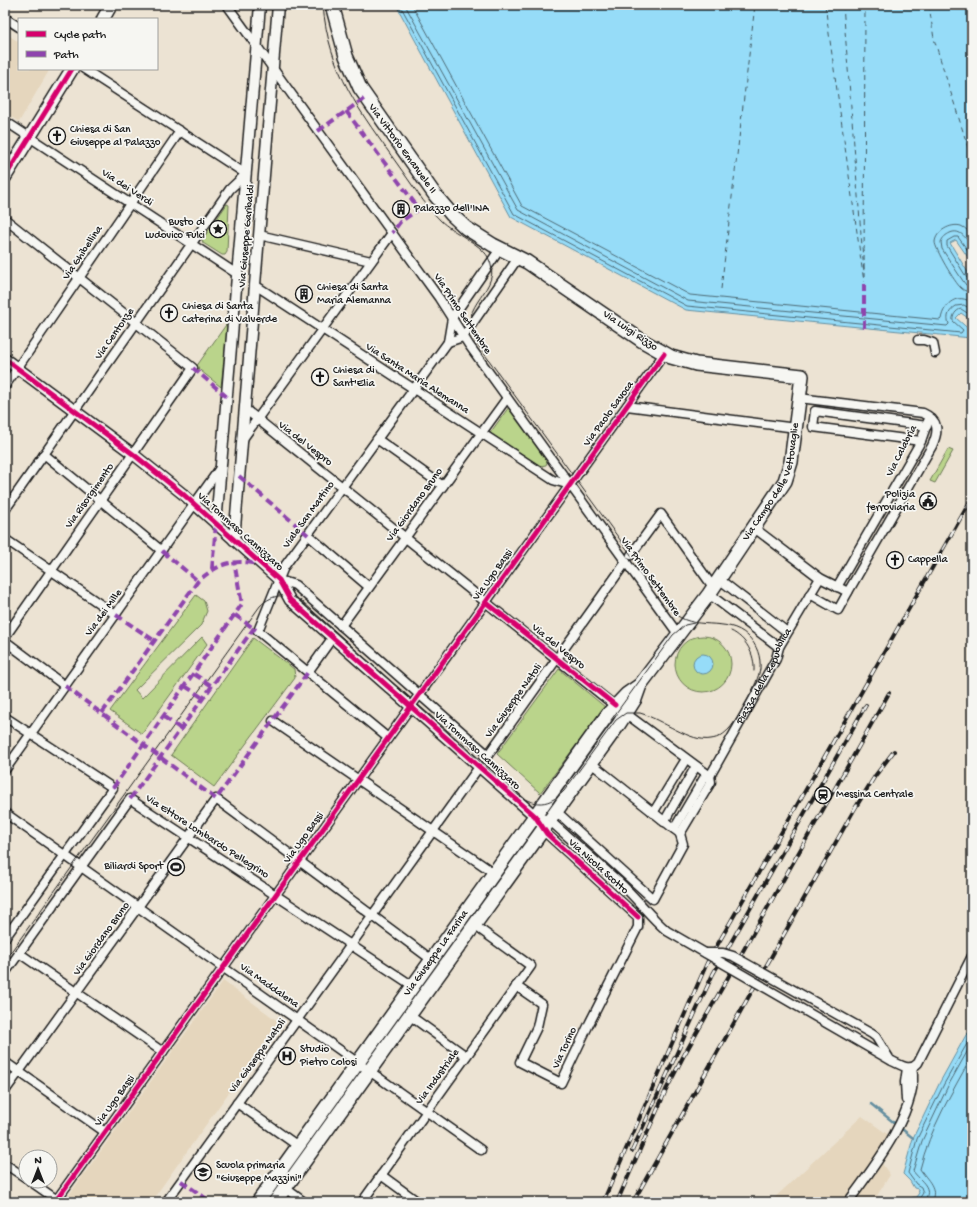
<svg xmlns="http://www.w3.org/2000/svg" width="977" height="1207" font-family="'Gochi Hand',sans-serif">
  <rect width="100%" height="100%" fill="#ece3d3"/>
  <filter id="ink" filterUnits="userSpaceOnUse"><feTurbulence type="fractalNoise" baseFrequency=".025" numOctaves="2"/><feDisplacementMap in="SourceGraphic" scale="8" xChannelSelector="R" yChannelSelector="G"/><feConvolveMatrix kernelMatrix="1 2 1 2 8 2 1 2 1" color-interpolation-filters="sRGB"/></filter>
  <g filter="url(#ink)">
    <g fill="#e5d6bd">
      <polygon points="5,33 19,42 19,69 50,69 19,122 5,113"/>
      <polygon points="223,981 279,1022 151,1202 78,1202 69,1195"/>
      <polygon points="862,1116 894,1139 881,1162 890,1175 873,1202 770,1202"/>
    </g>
    <g fill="#bad48b" stroke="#6b7854">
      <polygon points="227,204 229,205 227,252 225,255 222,255 203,243 202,240"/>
      <polygon points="228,322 221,387 196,367"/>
      <polygon points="509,407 548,460 546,465 540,466 490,433"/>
      <polygon points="948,449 953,451 935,483 930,481"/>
      <polygon points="196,595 204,601 207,611 201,625 135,690 142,698 202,637 207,644 142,734 110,711"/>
      <circle cx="703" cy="664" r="28"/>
      <polygon points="253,638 294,669 295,678 214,787 171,755"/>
      <polygon points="559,669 605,707 540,793 497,754"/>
    </g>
    <g fill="#96dcf8" stroke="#658fa0">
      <polygon points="396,5 972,5 972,263 956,240 950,243 972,279 972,321 961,313 956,318 972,332 971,338 686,310 511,217"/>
      <circle cx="703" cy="664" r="10"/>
      <polygon points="972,1029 972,1202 908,1202 912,1198 916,1197 919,1193 918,1189 914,1188 910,1181 903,1174 913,1138 940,1082 966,1035"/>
    </g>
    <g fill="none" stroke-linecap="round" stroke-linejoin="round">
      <g stroke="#4d6974" stroke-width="1">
        <path d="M400 5 514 214 687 306 961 333 963 330 953 321C952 316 956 310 961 309L972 316"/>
        <path d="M405 5 518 210 688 301 947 326 949 324C946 316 949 311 956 306L964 305 972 310"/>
        <path d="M412 5 522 206 690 295 940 320 941 319C944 303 958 292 972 303"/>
        <path d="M972 237C969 232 966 228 961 226 951 223 936 231 935 242 935 249 955 283 961 288 964 291 968 292 972 292"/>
        <path d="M972 247C967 240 961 228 950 233 946 235 943 237 941 242L942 249 963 281 966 285 972 286"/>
        <polyline points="972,256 958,237 954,237 947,241 947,246 967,278 972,281"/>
        <polyline points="913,1202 919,1199 923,1193 921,1187 916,1184 908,1173 917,1139 944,1084 972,1035"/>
        <path d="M924 1202C934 1187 921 1182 913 1171L922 1141 948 1086 972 1043"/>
        <path d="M931 1202C939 1188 927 1180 920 1169 930 1129 952 1092 972 1056"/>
      </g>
      <polyline stroke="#658fa0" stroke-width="2.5" points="871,1104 913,1138"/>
      <g stroke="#41565e" stroke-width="1" stroke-dasharray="5 4" stroke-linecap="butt">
        <polyline points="825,5 864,282"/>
        <polyline points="843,5 864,272"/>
        <polyline points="929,5 934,39 972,160"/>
        <polyline points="864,278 865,5"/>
        <polyline points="721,289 755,5"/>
      </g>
      <polyline stroke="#c2bbae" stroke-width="8" stroke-dasharray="8 4" stroke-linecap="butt" points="638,917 650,896"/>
      <g stroke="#1c1c1c" stroke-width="11">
        <g id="minor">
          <polyline points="227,5 439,298 469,345 678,634"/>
          <polyline points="5,18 19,27"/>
          <polyline points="5,121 237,274"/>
          <polyline points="5,219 193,368 5,637"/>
          <polyline points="259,235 371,261"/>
          <polyline points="255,285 553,480 570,485"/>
          <polyline points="918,340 924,340 933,343 935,353"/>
          <polyline points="448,342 463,337 518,258"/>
          <polyline points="5,386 180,131"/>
          <polyline points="627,406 796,428"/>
          <polyline points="245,409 609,701 710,776"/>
          <polyline points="377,439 443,486"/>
          <polyline points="242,440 392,233"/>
          <polyline points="921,441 813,427 815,411 927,426"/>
          <polyline points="44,454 162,551"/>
          <polyline points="5,510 230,189 246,174 84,69"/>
          <path d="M753 527 820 578 848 592 932 446C939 431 939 420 923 413L799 398"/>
          <polyline points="308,535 369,587"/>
          <polyline points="5,539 116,615"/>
          <polyline points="631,555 661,514 713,587"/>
          <polyline points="719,579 787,632"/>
          <polyline points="279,580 295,585 488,755 626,562"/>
          <polyline points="837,587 921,441 928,421"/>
          <polyline points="709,594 779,647"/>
          <polyline points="810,594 838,610 848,592"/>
          <polyline points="341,626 507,398"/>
          <polyline points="5,641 65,686"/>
          <polyline points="308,672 333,637"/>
          <polyline points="5,717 113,788 5,938"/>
          <polyline points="273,721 494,873"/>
          <polyline points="388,738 258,631 284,567 448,342 452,318 500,249"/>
          <polyline points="591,763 678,832"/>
          <polyline points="5,770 220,468"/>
          <polyline points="556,811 653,899 683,844 680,834"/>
          <polyline points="5,813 481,1150"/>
          <polyline points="653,813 686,759"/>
          <polyline points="535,816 549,820 619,882"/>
          <polyline points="664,822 696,766"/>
          <path id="s1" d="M674 829 704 778 710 776 776 659 779 647 820 578"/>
          <polyline points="680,834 711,782 710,776"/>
          <polyline points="19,953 163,1052"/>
          <polyline points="5,973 130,799 413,986"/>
          <polyline points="516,986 542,1004 537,1027 520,1062 561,1083 590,1022 638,927 638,917 547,834 535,816"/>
          <polyline points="409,1015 466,1056"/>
          <path d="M892 1061C901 1065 910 1072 918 1063L972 956"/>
          <polyline points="5,1062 105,1132"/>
          <polyline points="5,1091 216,799 432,960"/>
          <polyline points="906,1100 905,1082 907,1068"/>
          <polyline points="237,1103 298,1146"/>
          <polyline points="5,1164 26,1178"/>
          <polyline points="381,1175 418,1202"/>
          <polyline points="30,1181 60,1202"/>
          <polyline points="285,1188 304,1202"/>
          <polyline points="55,1202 664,354"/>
          <polyline points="166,1202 479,767"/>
          <polyline points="362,1202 531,966 474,925"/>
          <path d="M848 1202C871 1171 921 1107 912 1068"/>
        </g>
      </g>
      <g stroke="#1c1c1c" stroke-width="13">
        <g id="tertiary">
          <polyline points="5,359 133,454 183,494 279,580 290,600 535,816"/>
          <polyline points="216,524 260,5"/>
          <polyline points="234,540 278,5"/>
        </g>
      </g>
      <g stroke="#1c1c1c" stroke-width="15">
        <g id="secondary">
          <polyline points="103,19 111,5"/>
          <polyline points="5,177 72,69"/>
        </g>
      </g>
      <g stroke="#1c1c1c" stroke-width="16">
        <g id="primary">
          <path id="s2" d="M258 1202 608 714 627 694 640 685"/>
          <path id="s3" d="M275 1202 619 724 635 699 640 685 709 594 785 481 791 462 802 376 696 364 671 357 641 340 527 262 493 245 466 228 452 215 435 195 360 88 346 56 332 5"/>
        </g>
      </g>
      <use href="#minor" stroke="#f6f6f2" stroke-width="8"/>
      <use href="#tertiary" stroke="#f6f6f2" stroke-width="10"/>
      <use href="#secondary" stroke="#f6f6f2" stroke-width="12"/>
      <use href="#primary" stroke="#f6f6f2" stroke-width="13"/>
      <g stroke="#1c1c1c" stroke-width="1">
        <path d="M731 631C746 638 755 654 754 671"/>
        <polyline points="611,720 673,635 685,625 694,623"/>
        <path d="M5 960 260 606C273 593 288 593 303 602L512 791C531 805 546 809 564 791L616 720 626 713H640C661 719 691 743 711 739 719 738 724 734 729 729 739 718 758 683 760 669 761 657 757 645 748 636 727 615 692 633 672 611L475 341C454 303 506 291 488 257 480 243 453 233 440 220 424 204 411 183 398 165 361 113 328 71 323 5"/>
      </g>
      <g stroke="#1c1c1c" stroke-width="4">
        <g id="rail">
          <polyline points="632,1151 713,974 866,705"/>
          <polyline points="603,1202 707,963 972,498"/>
          <polyline points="617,1202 666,1090 683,1057 889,693"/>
          <polyline points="633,1202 854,810 875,776 894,751"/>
        </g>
      </g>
      <use href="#rail" stroke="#f6f6f2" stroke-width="2.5" stroke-dasharray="8" stroke-linecap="butt"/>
      <g stroke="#1c1c1c" stroke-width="11" stroke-linecap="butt">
        <g id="minor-bridge">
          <path d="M619 882C636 897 649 916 667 931L892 1061"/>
          <polyline points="706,953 723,953 733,956 872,1034 876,1037 889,1058"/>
        </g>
      </g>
      <use href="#minor-bridge" stroke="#f6f6f2" stroke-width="8"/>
      <g stroke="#8e44ad" stroke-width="4" stroke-dasharray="8 4" stroke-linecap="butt">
        <polyline points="346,111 419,209 400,222 392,233"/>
        <polyline points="318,131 365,98"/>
        <polyline points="864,328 864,282"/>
        <polyline points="193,368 227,397"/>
        <polyline points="239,476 308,535"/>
        <polyline points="162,551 198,581"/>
        <polyline points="212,569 216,524"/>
        <polyline points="116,615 155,641"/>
        <polyline points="235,615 256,630"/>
        <polyline points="194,674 212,686"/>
        <polyline points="65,686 216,799 308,672"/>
        <polyline points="185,686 203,698"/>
        <path d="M102 713 198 581C220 563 231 559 259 564"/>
        <polyline points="164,717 181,729"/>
        <polyline points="113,788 242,604 234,562"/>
        <polyline points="130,799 254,628"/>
        <polyline points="181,1181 211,1202"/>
      </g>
      <g stroke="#f6f6f2" stroke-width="8">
        <g id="cycleway">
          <polyline points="5,177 72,69"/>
          <polyline points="5,359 133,454 183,494 279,580 290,600 535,816 547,834 638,917"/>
          <polyline points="488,604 615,705"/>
          <polyline points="55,1202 664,354"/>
        </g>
      </g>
      <use href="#cycleway" stroke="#d6006c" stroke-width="5"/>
    </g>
  </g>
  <defs>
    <g id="church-ring" transform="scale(0.9)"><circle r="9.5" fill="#f6f6f2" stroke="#1c1c1c" stroke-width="1.5"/><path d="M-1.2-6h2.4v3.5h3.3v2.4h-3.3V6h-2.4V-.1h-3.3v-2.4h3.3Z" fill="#1c1c1c"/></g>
    <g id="building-ring" transform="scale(0.9)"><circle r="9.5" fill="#f6f6f2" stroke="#1c1c1c" stroke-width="1.5"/><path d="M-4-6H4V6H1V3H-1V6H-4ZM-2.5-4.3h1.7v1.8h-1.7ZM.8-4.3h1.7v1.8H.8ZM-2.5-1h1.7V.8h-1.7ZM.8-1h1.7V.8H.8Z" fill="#1c1c1c"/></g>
    <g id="sight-ring" transform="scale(0.9)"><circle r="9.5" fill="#f6f6f2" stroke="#1c1c1c" stroke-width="1.5"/><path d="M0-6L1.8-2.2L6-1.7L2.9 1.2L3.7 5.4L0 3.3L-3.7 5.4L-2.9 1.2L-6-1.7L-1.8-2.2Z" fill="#1c1c1c"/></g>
    <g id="civic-ring" transform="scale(0.9)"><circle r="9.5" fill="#f6f6f2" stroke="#1c1c1c" stroke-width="1.5"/><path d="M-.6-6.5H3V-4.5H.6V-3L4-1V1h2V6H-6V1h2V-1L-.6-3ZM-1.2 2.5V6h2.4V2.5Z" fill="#1c1c1c"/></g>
    <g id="station-ring" transform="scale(0.9)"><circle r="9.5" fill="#f6f6f2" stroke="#1c1c1c" stroke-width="1.5"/><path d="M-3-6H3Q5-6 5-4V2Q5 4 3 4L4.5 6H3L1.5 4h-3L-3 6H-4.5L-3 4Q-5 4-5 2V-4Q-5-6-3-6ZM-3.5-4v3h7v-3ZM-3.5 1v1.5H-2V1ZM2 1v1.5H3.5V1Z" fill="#1c1c1c"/></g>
    <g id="stadium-ring" transform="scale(0.9)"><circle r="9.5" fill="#f6f6f2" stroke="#1c1c1c" stroke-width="1.5"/><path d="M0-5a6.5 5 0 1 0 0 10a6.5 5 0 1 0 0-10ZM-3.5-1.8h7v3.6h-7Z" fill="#1c1c1c"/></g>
    <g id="hospital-ring" transform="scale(0.9)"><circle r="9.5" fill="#f6f6f2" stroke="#1c1c1c" stroke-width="1.5"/><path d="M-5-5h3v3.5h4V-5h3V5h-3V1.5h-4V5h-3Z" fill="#1c1c1c"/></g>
    <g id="school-ring" transform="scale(0.9)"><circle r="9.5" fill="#f6f6f2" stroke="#1c1c1c" stroke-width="1.5"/><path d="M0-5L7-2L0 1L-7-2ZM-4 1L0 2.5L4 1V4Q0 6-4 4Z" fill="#1c1c1c"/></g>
  </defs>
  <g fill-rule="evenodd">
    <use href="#church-ring" x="57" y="136"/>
    <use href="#building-ring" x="401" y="209"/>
    <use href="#sight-ring" x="218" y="229"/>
    <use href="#building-ring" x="304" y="294"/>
    <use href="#church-ring" x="169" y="313"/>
    <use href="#church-ring" x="320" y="377"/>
    <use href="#civic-ring" x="928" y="501"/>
    <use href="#church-ring" x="895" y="560"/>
    <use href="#station-ring" x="823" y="795"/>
    <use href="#stadium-ring" x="176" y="867"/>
    <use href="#hospital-ring" x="287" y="1056"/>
    <use href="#school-ring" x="203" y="1172"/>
  </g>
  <g text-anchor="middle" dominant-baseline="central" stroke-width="3.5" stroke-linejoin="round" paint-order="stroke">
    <g font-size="11" fill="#1c1c1c" stroke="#f6f6f2" text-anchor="start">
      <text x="70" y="130">Chiesa di San<tspan x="70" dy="13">Giuseppe al Palazzo</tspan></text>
      <text x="414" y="209">Palazzo dell'INA</text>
      <text x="205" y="223" text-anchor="end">Busto di<tspan x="205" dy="13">Ludovico Fulci</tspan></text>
      <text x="317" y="288">Chiesa di Santa<tspan x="317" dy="13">Maria Alemanna</tspan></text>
      <text x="182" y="307">Chiesa di Santa<tspan x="182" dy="13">Caterina di Valverde</tspan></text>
      <text x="333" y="371">Chiesa di<tspan x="333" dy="13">Sant'Elia</tspan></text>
      <text x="915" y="495" text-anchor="end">Polizia<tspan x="915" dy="13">ferroviaria</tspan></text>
      <text x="908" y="560">Cappella</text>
      <text x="836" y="795">Messina Centrale</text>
      <text x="163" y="867" text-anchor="end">Biliardi Sport</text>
      <text x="300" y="1050">Studio<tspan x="300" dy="13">Pietro Colosi</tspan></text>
      <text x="216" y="1166">Scuola primaria<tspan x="216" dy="13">"Giuseppe Mazzini"</tspan></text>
    </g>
    <g font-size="11" fill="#1c1c1c" stroke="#f6f6f2">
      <text transform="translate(402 149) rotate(54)">Via Vittorio Emanuele II</text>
      <text transform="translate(127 188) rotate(33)">Via dei Verdi</text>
      <text transform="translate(247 236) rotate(-85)">Via Giuseppe Garibaldi</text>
      <text transform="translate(83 253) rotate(-56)">Via Ghibellina</text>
      <text transform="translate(462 314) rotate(56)">Via Primo Settembre</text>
      <text transform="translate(630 331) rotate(34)">Via Luigi Rizzo</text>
      <text transform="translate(115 334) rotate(-55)">Via Centonze</text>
      <text transform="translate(417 379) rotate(33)">Via Santa Maria Alemanna</text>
      <text transform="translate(609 414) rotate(-54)">Via Paolo Savoca</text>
      <text transform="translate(305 444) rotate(38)">Via del Vespro</text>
      <text transform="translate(902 451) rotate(-63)">Via Calabria</text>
      <text stroke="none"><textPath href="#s3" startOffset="878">Via Campo delle Vettovaglie</textPath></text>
      <text transform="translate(90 496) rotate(-55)">Via Risorgimento</text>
      <text transform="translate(415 505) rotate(-54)">Via Giordano Bruno</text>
      <text transform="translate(309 515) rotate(-54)">Viale San Martino</text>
      <text transform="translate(240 532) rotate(42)">Via Tommaso Cannizzaro</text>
      <text transform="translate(493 575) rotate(-54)">Via Ugo Bassi</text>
      <text transform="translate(650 577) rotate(54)">Via Primo Settembre</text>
      <text transform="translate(104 613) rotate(-54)">Via dei Mille</text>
      <text transform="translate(558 647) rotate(39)">Via del Vespro</text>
      <text stroke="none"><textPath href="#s1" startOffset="179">Piazza della Repubblica</textPath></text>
      <text transform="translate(514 701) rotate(-54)">Via Giuseppe Natoli</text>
      <text transform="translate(477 751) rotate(42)">Via Tommaso Cannizzaro</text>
      <text transform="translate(207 837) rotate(33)">Via Ettore Lombardo Pellegrino</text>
      <text transform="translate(304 838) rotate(-54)">Via Ugo Bassi</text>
      <text transform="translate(598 867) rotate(42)">Via Nicola Scotto</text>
      <text transform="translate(102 939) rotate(-54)">Via Giordano Bruno</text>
      <text stroke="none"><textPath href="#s2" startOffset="306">Via Giuseppe La Farina</textPath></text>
      <text transform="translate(269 986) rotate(35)">Via Maddalena</text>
      <text transform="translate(565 1048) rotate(-65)">Via Torino</text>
      <text transform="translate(258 1056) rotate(-54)">Via Giuseppe Natoli</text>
      <text transform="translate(438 1077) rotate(-54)">Via Industriale</text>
      <text transform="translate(115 1101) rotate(-54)">Via Ugo Bassi</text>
    </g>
  </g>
  <rect width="977" height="1207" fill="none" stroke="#f6f6f2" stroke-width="20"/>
  <rect x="10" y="10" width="957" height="1187" fill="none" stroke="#1c1c1c" stroke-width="1.5" filter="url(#ink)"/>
  <rect x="18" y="18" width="140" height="52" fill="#f6f6f2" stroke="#9f9f9c"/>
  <rect x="26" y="31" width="20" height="6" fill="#d6006c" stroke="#9f9f9c"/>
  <text x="54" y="38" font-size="12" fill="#1c1c1c">Cycle path</text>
  <rect x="26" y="51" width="20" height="6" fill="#8e44ad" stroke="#9f9f9c"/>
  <text x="54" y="58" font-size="12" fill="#1c1c1c">Path</text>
  <g transform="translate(38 1169)"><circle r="19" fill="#f6f6f2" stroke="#9f9f9c"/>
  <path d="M0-3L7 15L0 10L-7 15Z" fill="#1c1c1c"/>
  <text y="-6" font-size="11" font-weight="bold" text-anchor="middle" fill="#1c1c1c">N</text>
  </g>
</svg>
